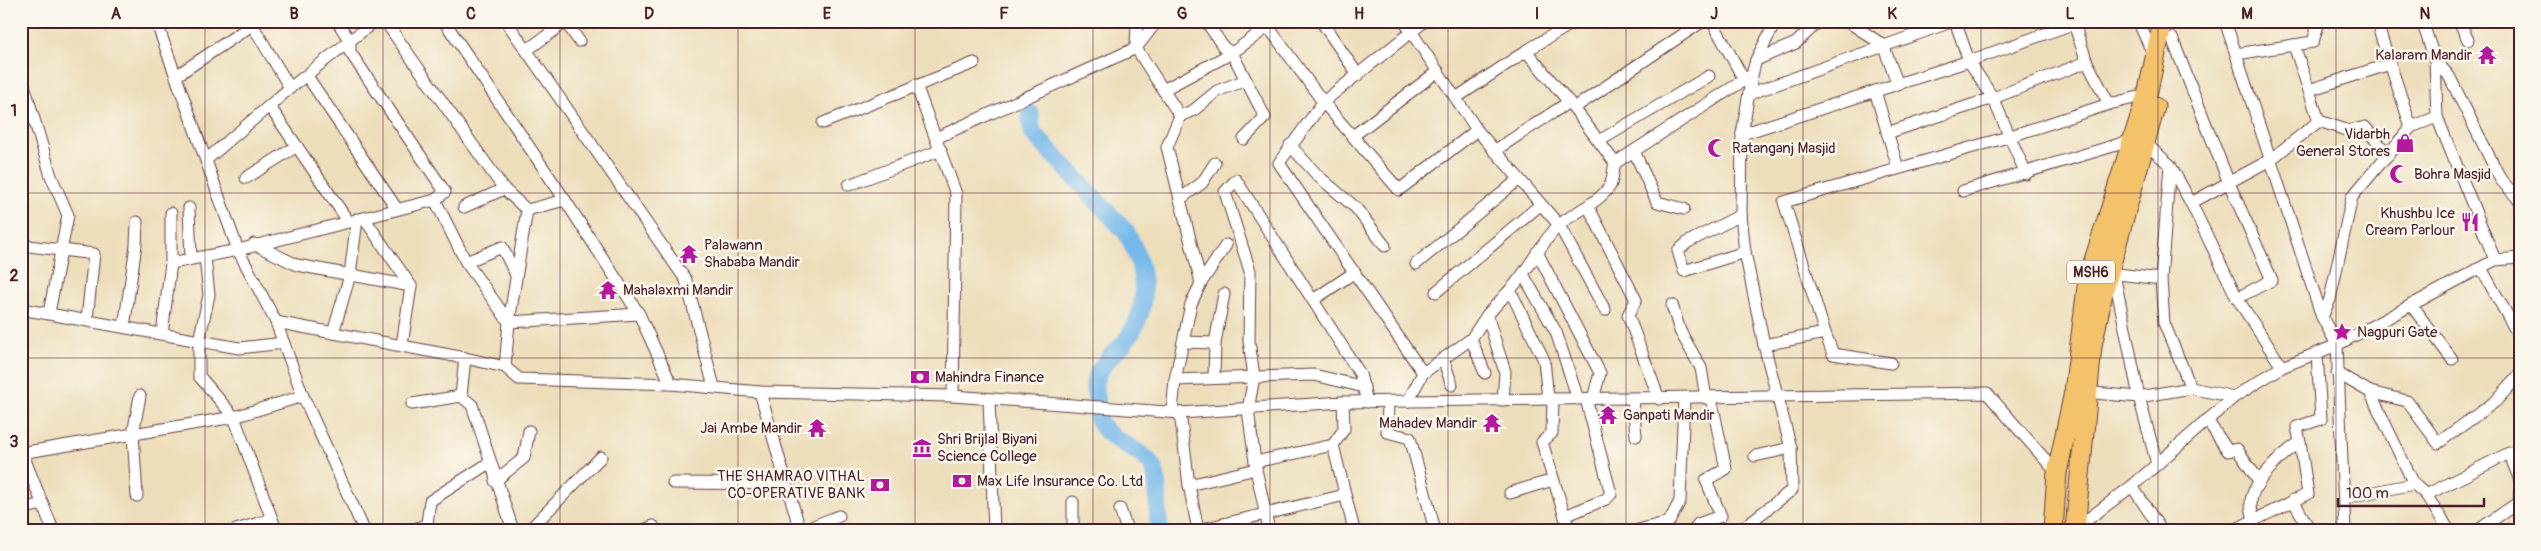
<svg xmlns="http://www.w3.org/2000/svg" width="2541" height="551" font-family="Pangolin,sans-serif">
  <rect width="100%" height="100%" fill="#fbf7ec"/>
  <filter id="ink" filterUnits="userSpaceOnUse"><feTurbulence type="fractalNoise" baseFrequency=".02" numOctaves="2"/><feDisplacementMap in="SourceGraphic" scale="10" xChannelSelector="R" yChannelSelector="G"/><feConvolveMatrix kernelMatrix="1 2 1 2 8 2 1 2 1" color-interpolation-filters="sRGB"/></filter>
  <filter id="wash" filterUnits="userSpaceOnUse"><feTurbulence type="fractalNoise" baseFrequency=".0096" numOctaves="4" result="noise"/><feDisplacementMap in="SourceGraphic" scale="20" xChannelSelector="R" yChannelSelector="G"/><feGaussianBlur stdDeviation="1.12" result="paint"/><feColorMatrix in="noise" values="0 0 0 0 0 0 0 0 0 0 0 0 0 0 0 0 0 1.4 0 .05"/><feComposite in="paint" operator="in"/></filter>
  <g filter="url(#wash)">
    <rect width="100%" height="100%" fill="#eddebb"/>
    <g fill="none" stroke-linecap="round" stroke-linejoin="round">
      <path stroke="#74b8ea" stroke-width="18" d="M1030 113 1032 132 1126 232C1147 269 1152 311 1122 345 1113 354 1098 368 1095 381 1093 388 1096 397 1097 404 1098 409 1097 418 1100 423 1111 443 1146 450 1154 469 1161 488 1155 510 1160 530"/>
    </g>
  </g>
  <g filter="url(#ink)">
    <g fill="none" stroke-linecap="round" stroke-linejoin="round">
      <g stroke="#623c41" stroke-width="13">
        <g id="street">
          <polyline points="156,21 238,250 276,322 303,396 364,530"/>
          <polyline points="250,21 290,88 375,21"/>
          <polyline points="337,21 350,41 350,52 445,192 435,200"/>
          <polyline points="385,21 504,189 527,210 509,322 505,367"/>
          <polyline points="444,21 565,200 639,314 671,384"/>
          <polyline points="506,21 686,280 714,387"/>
          <polyline points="565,21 579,41"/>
          <polyline points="824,21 824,22"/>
          <polyline points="1137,21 1136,48 1180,116 1167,147 1201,283 1191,304 1175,380 1172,412"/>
          <polyline points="1206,21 1224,48 1232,53 1265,117 1244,139"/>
          <polyline points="1264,21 1323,102 1399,190 1477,130"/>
          <polyline points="1321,21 1358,75"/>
          <polyline points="1404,21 1477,130 1559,225 1605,310"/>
          <polyline points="1712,21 1744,80"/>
          <polyline points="1847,21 1883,45 1897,82"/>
          <polyline points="1955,21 1969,61 1993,98 2026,174"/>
          <polyline points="2138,21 2155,58"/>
          <polyline points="2225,21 2322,317 2337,345 2345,530"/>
          <polyline points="2422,21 2435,60 2437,117 2495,260"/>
          <polyline points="2459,21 2468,40"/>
          <polyline points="2074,24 2087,62 2109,104"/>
          <polyline points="2380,33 2411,127"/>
          <polyline points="2172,38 2229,183 2272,280 2237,298"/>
          <polyline points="527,50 567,21"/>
          <polyline points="1526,51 1574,108 1615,163"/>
          <polyline points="2236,54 2313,42 2319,21"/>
          <polyline points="1756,60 1796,43 1819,21"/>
          <polyline points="2435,60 2449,76 2501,180 2520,201"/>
          <polyline points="21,75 51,176 68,215 49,313"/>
          <polyline points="176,76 258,21"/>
          <polyline points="307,76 397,209"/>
          <polyline points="916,85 956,194 953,396"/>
          <polyline points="1163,90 1232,53 1276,21"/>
          <polyline points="2309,90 2390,64"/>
          <polyline points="1875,91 1898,168"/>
          <polyline points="1749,94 1954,21"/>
          <polyline points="1456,98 1526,51 1576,21"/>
          <polyline points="270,107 348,221"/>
          <polyline points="1574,108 1703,21"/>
          <polyline points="1180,116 1194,110 1217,91 1246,80"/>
          <polyline points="2319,121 2349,131 2365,127 2388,155"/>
          <polyline points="823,123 974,63"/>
          <polyline points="1887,133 1993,98 2087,62"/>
          <polyline points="1742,134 1969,61 2081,21"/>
          <polyline points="1353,136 1438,71"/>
          <polyline points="936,138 1136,48 1157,21"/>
          <polyline points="1599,141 1709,76"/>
          <polyline points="1290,145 1318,176 1356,208 1385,246"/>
          <polyline points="1494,151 1569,102"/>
          <polyline points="1634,151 1657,202 1684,209"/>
          <polyline points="206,160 290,88"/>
          <polyline points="2170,165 2161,279 2164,323 2191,388"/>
          <polyline points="21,169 21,246"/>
          <polyline points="246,178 297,146"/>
          <polyline points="849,185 941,150"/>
          <polyline points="1963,191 2133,140 2146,144 2170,165 2191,203 2237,298 2282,367"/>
          <polyline points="1180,199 1202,183 1215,163"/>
          <polyline points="2191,203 2270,160 2319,121 2294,45"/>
          <polyline points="1588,206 1636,300 1628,315 1659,399"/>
          <polyline points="464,207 504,189"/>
          <polyline points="189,208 191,259"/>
          <polyline points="527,210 565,200"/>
          <polyline points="1741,215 1688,242 1678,251 1684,271 1745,252"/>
          <polyline points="364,218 411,286"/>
          <polyline points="254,244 297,265 411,286 402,345"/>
          <polyline points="21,245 94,254 87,319"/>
          <polyline points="1537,252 1600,373 1593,399"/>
          <polyline points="205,257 209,295 199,341 199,376 234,417 276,530"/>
          <polyline points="466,262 502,247 516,275"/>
          <polyline points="171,263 238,250 435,200 466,262 509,322 639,314"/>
          <polyline points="1416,264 1518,180"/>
          <polyline points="2481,268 2520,338"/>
          <polyline points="2109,273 2161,279"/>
          <polyline points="2114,274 2139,397 2157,464"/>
          <polyline points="1524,276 1556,332 1578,399"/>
          <polyline points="1201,283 1226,245"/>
          <polyline points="1436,292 1540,205"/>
          <polyline points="1313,300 1355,272"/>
          <polyline points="1672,305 1680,331 1701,368 1706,398"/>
          <polyline points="2411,305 2452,359"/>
          <polyline points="21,309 239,348 284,343"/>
          <polyline points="1487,315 1505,372 1503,400"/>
          <polyline points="2322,317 2330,299 2352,197 2411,127 2437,117"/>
          <polyline points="276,322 465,358 505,367 519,379 671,384 760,392 953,396 1180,413 1343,402 1987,393 2057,473"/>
          <polyline points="124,327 136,245 137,222"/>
          <polyline points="333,333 350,275 357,219"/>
          <polyline points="1825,333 1784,202 2011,136 2109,104 2147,95"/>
          <polyline points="162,334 171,263 171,213"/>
          <polyline points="1471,339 1485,373"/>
          <polyline points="1183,342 1215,343"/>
          <polyline points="1764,345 1825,333 1833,354 1891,363"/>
          <polyline points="1443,359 1452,385"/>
          <polyline points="1423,373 1279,163 1323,102 1425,21"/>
          <polyline points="2337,373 2370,392 2414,484 2426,495 2449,530"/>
          <polyline points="1214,378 1215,343 1224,294"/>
          <polyline points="1175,380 1314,375 1364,387"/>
          <polyline points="760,392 800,530"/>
          <polyline points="2083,392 2139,397 2191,388 2234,397"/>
          <polyline points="2370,392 2407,401 2438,443 2496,401 2520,374"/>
          <polyline points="461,396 472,405 513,530"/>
          <polyline points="989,399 994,530"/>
          <path d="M1548 399 1544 360 1510 290C1529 270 1539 245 1558 226 1573 212 1598 204 1610 186 1613 180 1613 170 1615 163L1752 75"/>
          <polyline points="1553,399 1552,433 1542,442 1569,530"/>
          <polyline points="1633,400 1636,436"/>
          <polyline points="1388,401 1387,432 1410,438 1435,530"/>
          <polyline points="1408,401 1423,373 1471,339 1487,315 1510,290"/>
          <polyline points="1343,402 1344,429 1333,445 1354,530"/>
          <polyline points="412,404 461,396 465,358"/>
          <polyline points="1180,413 1189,485 1198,530 1345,495"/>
          <polyline points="2207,420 2228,451 2237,449 2259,481"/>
          <polyline points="21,450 53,530"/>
          <polyline points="21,453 234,417 303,396"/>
          <polyline points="1755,456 1791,448"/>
          <polyline points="1255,462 1333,445"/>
          <polyline points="495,481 524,458 529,431"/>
          <polyline points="673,483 785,484"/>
          <polyline points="1189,485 1256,469"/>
          <polyline points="2132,486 2161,530"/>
          <polyline points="1510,493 1553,480"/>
          <polyline points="2426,495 2509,453 2520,480"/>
          <polyline points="137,496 133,434 140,396"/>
          <polyline points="2344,498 2414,484"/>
          <polyline points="2293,500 2310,530"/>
          <polyline points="21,509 43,504"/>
          <polyline points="1120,509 1127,530"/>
          <polyline points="1565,516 1606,499 1611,494 1586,399"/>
          <path d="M2254 520C2253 515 2251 509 2251 504 2250 483 2284 453 2300 442L2297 427 2321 419 2317 353"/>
          <polyline points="2075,529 2132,486 2234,397 2282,367 2337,345 2495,260 2520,258"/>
          <polyline points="236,530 272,519"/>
          <polyline points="413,530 427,524 430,501 489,463"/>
          <polyline points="529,530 601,457"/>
          <polyline points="644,530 653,526"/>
          <polyline points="803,530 839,516"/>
          <polyline points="1073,530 1073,502"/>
          <polyline points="1269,530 1256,469 1248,410 1254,377 1249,341 1250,271 1225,192 1236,180 1360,374 1367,402"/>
          <polyline points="1638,530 1669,522 1680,501 1684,398"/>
          <polyline points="1694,530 1698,524 1721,516 1706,480 1726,469 1711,398"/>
          <polyline points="1740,530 1792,490 1791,448 1764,345 1745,252 1741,215 1742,134 1752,75 1756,60 1776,21"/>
          <polyline points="2234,530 2308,494 2300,442"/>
          <polyline points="2478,530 2519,502 2520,491"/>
        </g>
      </g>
      <g stroke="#623c41" stroke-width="21">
        <g id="primary">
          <polyline points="2053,530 2057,473 2074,392 2088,279 2147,95 2163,21"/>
          <polyline points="2075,530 2092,346 2103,293 2155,107"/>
        </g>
      </g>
      <use href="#street" stroke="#fff" stroke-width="11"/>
      <use href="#primary" stroke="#f3c26a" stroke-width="19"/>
    </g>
  </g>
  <path fill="none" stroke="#4a1f2b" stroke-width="1" stroke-opacity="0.55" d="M205 21V530M383 21V530M560 21V530M738 21V530M915 21V530M1093 21V530M1270 21V530M1448 21V530M1626 21V530M1803 21V530M1981 21V530M2158 21V530M2336 21V530M21 193H2520M21 358H2520"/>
  <defs>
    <g id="temple-bare" transform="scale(1.5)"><path d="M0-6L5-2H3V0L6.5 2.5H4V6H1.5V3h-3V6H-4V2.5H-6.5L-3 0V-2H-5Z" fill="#b5179e" stroke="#fbf7ec" stroke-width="2.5" paint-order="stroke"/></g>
    <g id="shop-bare" transform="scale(1.5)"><path d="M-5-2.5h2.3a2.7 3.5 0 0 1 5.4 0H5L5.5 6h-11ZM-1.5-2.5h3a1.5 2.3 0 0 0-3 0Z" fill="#b5179e" stroke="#fbf7ec" stroke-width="2.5" paint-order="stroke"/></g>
    <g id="mosque-bare" transform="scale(1.5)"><path d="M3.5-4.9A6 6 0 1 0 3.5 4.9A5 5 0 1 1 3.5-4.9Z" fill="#b5179e" stroke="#fbf7ec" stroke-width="2.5" paint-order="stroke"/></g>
    <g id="restaurant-bare" transform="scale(1.5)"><path d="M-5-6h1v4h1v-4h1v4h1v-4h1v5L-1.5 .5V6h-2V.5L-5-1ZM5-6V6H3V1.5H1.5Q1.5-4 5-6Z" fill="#b5179e" stroke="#fbf7ec" stroke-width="2.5" paint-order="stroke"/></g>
    <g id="sight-bare" transform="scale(1.5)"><path d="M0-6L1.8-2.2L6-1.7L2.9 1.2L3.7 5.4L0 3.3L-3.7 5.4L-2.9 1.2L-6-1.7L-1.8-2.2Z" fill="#b5179e" stroke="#fbf7ec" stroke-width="2.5" paint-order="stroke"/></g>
    <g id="bank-bare" transform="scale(1.5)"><path d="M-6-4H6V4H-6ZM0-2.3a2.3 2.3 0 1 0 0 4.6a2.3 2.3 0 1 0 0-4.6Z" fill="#b5179e" stroke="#fbf7ec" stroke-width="2.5" paint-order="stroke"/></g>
    <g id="museum-bare" transform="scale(1.5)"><path d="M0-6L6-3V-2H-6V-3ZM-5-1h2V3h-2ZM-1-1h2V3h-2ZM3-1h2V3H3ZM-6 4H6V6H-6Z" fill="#b5179e" stroke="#fbf7ec" stroke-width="2.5" paint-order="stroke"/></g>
  </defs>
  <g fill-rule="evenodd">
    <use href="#temple-bare" x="2487" y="55"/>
    <use href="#shop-bare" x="2405" y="143"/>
    <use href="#mosque-bare" x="1717" y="148"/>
    <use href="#mosque-bare" x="2399" y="174"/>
    <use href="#restaurant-bare" x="2470" y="222"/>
    <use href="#temple-bare" x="689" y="254"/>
    <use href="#temple-bare" x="608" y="290"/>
    <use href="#sight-bare" x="2342" y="332"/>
    <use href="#bank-bare" x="920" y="377"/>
    <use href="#temple-bare" x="1608" y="415"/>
    <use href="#temple-bare" x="1492" y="423"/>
    <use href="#temple-bare" x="817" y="428"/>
    <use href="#museum-bare" x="922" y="448"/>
    <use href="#bank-bare" x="962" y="481"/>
    <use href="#bank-bare" x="880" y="485"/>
  </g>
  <g text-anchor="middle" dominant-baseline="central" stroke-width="5" stroke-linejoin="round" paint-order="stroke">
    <rect fill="#fbf7ec" stroke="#7f6065" stroke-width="1" x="2067" y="260.5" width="48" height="23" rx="4"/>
    <g font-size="14" font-weight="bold" fill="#4a1f2b">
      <text x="2091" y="272">MSH6</text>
    </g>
    <g font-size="15" fill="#4a1f2b" stroke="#fbf7ec" text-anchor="start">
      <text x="2472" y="55" text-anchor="end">Kalaram Mandir</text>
      <text x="2390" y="134" text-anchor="end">Vidarbh<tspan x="2390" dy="17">General Stores</tspan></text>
      <text x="1732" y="148">Ratanganj Masjid</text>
      <text x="2414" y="174">Bohra Masjid</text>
      <text x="2455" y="213" text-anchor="end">Khushbu Ice<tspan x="2455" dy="17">Cream Parlour</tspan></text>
      <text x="704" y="245">Palawann<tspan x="704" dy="17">Shababa Mandir</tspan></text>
      <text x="623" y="290">Mahalaxmi Mandir</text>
      <text x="2357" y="332">Nagpuri Gate</text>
      <text x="935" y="377">Mahindra Finance</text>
      <text x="1623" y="415">Ganpati Mandir</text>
      <text x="1477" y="423" text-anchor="end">Mahadev Mandir</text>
      <text x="802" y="428" text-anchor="end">Jai Ambe Mandir</text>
      <text x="937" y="439">Shri Brijlal Biyani<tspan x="937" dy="17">Science College</tspan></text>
      <text x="865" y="476" text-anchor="end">THE SHAMRAO VITHAL<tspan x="865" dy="17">CO-OPERATIVE BANK</tspan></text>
      <text x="977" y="481">Max Life Insurance Co. Ltd</text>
    </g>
  </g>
  <rect width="2541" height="551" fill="none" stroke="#fbf7ec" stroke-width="55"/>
  <path d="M2338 498v8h146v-8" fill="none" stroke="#4a1f2b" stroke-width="2.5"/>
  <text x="2346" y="498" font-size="15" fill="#4a1f2b" stroke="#fbf7ec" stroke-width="4" paint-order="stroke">100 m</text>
  <rect x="28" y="28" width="2486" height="496" fill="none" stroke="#4a1f2b" stroke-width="2"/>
  <g font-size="16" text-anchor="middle" font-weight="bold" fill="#4a1f2b">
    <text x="116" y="19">A</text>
    <text x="294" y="19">B</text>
    <text x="471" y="19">C</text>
    <text x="649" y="19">D</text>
    <text x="827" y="19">E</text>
    <text x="1004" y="19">F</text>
    <text x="1182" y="19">G</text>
    <text x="1359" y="19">H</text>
    <text x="1537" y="19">I</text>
    <text x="1714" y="19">J</text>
    <text x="1892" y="19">K</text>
    <text x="2070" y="19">L</text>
    <text x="2247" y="19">M</text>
    <text x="2425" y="19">N</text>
    <text x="14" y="116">1</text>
    <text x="14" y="281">2</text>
    <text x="14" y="447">3</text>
  </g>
</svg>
